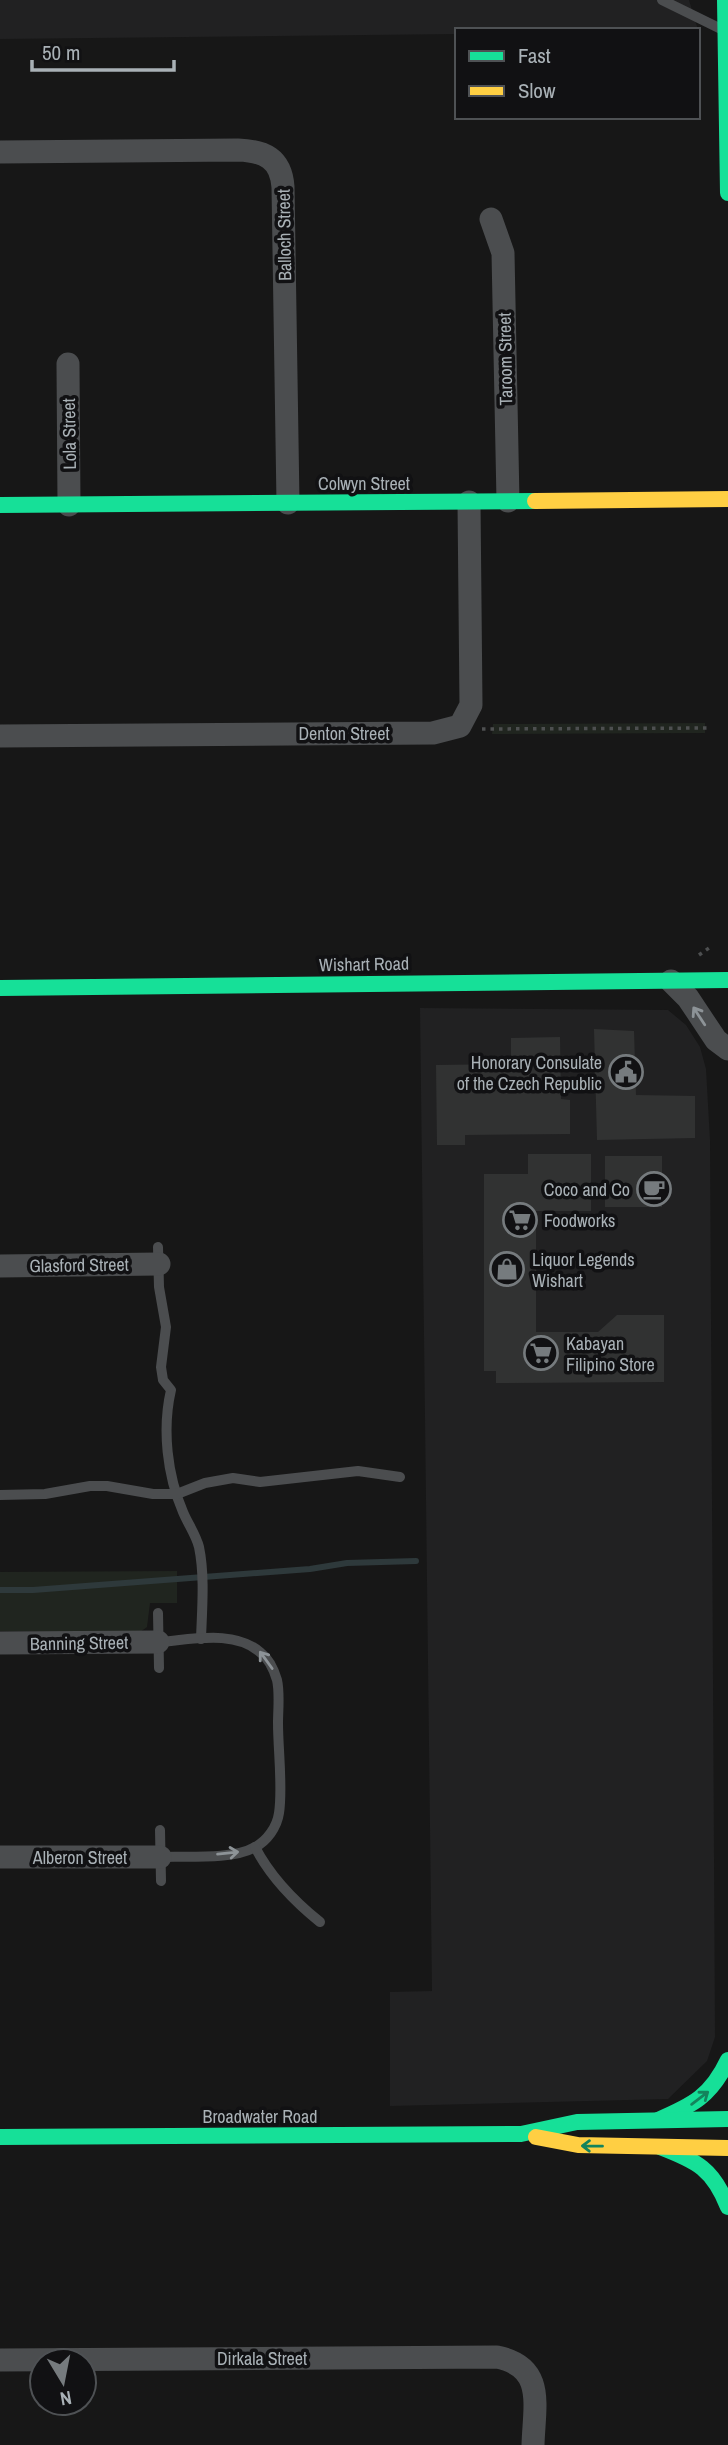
<svg xmlns="http://www.w3.org/2000/svg" width="728" height="2445" font-family="'Archivo Narrow',sans-serif">
  <rect width="100%" height="100%" fill="#171717"/>
  <g fill="#212122">
    <polygon points="0,0 689,0 698,30 457,30 457,34 0,39"/>
    <polygon points="420,1008 668,1010 686,1025 700,1047 706,1069 710,1140 715,2037 707,2061 668,2099 390,2106 390,1992 432,1991"/>
  </g>
  <g fill="#20251f">
    <polygon points="705,723 705,733 492,734 493,724"/>
    <polygon points="177,1571 177,1603 150,1603 147,1627 140,1632 0,1631 0,1572"/>
  </g>
  <g fill="none" stroke-linecap="round" stroke-linejoin="round">
    <polyline stroke="#2e393b" stroke-width="6" points="0,1590 33,1590 310,1569 347,1563 416,1561"/>
  </g>
  <g fill="#313232">
    <polygon points="594,1029 634,1031 636,1095 695,1096 695,1138 597,1140"/>
    <polygon points="560,1037 561,1099 570,1100 570,1134 465,1135 465,1145 437,1145 436,1065 511,1064 511,1038"/>
    <polygon points="528,1154 591,1154 591,1211 536,1211 536,1332 598,1332 617,1315 664,1315 664,1382 496,1383 496,1371 484,1371 484,1174 528,1174"/>
    <rect x="605" y="1156" width="57" height="51"/>
  </g>
  <g fill="none" stroke-linecap="round" stroke-linejoin="round">
    <g stroke="#4d4f50" stroke-width="3.5" stroke-dasharray="3.5 5" stroke-linecap="butt">
      <polyline points="482,729 711,728"/>
      <polyline points="699,955 709,948"/>
    </g>
    <g stroke="#4b4d4f" stroke-width="10">
      <polyline points="662,0 719,28"/>
      <path d="M158 1247 159 1287 166 1327 161 1367 163 1380 171 1390C162 1429 167 1475 183 1512 188 1524 196 1535 199 1547 205 1576 202 1609 201 1639"/>
      <polyline points="0,1495 45,1494 90,1486 107,1486 153,1494 177,1494 205,1483 233,1478 260,1482 358,1471 400,1477"/>
      <polyline points="158,1613 159,1668"/>
      <path d="M158 1642C190 1640 235 1629 261 1653 269 1659 274 1670 277 1680 280 1693 278 1710 278 1723 278 1750 283 1788 279 1813 277 1827 267 1841 255 1847 233 1860 186 1856 160 1857"/>
      <polyline points="160,1830 161,1881"/>
      <path d="M255 1847C271 1878 294 1901 320 1922"/>
    </g>
    <g stroke="#4b4d4f" stroke-width="23">
      <path d="M0 152 238 150C264 151 281 158 283 187L288 503"/>
      <polyline points="491,219 503,253 508,501"/>
      <polyline points="68,364 69,505"/>
      <polyline points="0,736 433,733 460,726 471,705 469,502"/>
      <polyline points="671,981 688,998 716,1040 728,1049"/>
      <polyline points="0,1266 159,1264"/>
      <polyline points="0,1643 158,1642"/>
      <polyline points="0,1857 160,1857"/>
      <path d="M0 2360 497 2357C546 2367 534 2406 533 2445"/>
    </g>
    <g stroke="#16e098" stroke-width="16">
      <polyline points="725,0 728,193"/>
      <polyline points="0,505 535,501"/>
      <polyline points="0,988 728,980"/>
      <path d="M658 2120C693 2105 711 2096 728 2060"/>
      <polyline points="0,2137 521,2134 577,2122 728,2119"/>
      <path d="M660 2147C697 2161 713 2169 728 2207"/>
    </g>
    <g stroke="#ffcf43" stroke-width="16">
      <polyline points="535,501 728,499"/>
      <polyline points="536,2137 578,2145 728,2148"/>
    </g>
  </g>
  <defs><path id="oneway-shaft" d="M-6 0H5M1.5-3L5.5 0L1.5 3" fill="none" stroke-width="1.6" stroke-linecap="round" stroke-linejoin="round" transform="scale(1.75)"/></defs>
  <g stroke="#8d9397">
    <use href="#oneway-shaft" transform="translate(699 1016) rotate(-123)"/>
    <use href="#oneway-shaft" transform="translate(266 1660) rotate(-126)"/>
    <use href="#oneway-shaft" transform="translate(228 1853) rotate(-6)"/>
  </g>
  <g stroke="#14835c">
    <use href="#oneway-shaft" transform="translate(700 2098) rotate(-37)"/>
    <use href="#oneway-shaft" transform="translate(592 2146) rotate(-179)"/>
  </g>
  <defs>
    <g id="civic-ring" transform="scale(1.75)"><circle r="9.5" fill="#111113" stroke="#767b7e" stroke-width="1.5"/><path d="M-.6-6.5H3V-4.5H.6V-3L4-1V1h2V6H-6V1h2V-1L-.6-3ZM-1.2 2.5V6h2.4V2.5Z" fill="#767b7e"/></g>
    <g id="cafe-ring" transform="scale(1.75)"><circle r="9.5" fill="#111113" stroke="#767b7e" stroke-width="1.5"/><path d="M-5.5-4.5H6V0H3Q3 3.5 0 3.5H-2.5Q-5.5 3.5-5.5 0ZM3-3.2v2h1.7v-2ZM-6 4.5H4V6H-6Z" fill="#767b7e"/></g>
    <g id="supermarket-ring" transform="scale(1.75)"><circle r="9.5" fill="#111113" stroke="#767b7e" stroke-width="1.5"/><path d="M-6-5.5h2.5l.6 2H6L4.5 2H-2.5L-4.4-4H-6ZM-1.5 3.2a1.3 1.3 0 1 0 .1 0ZM3 3.2a1.3 1.3 0 1 0 .1 0Z" fill="#767b7e"/></g>
    <g id="shop-ring" transform="scale(1.75)"><circle r="9.5" fill="#111113" stroke="#767b7e" stroke-width="1.5"/><path d="M-5-2.5h2.3a2.7 3.5 0 0 1 5.4 0H5L5.5 6h-11ZM-1.5-2.5h3a1.5 2.3 0 0 0-3 0Z" fill="#767b7e"/></g>
  </defs>
  <g fill-rule="evenodd">
    <use href="#civic-ring" x="626" y="1072"/>
    <use href="#cafe-ring" x="654" y="1189"/>
    <use href="#supermarket-ring" x="520" y="1220"/>
    <use href="#shop-ring" x="507" y="1269"/>
    <use href="#supermarket-ring" x="541" y="1353"/>
  </g>
  <g text-anchor="middle" dominant-baseline="central" stroke-width="7" stroke-linejoin="round" paint-order="stroke">
    <g font-size="18" fill="#a9b1b6" stroke="#111113">
      <text transform="translate(284 235) rotate(-91)">Balloch Street</text>
      <text transform="translate(505 359) rotate(-91)">Taroom Street</text>
      <text transform="translate(69 434) rotate(-91)">Lola Street</text>
      <text x="364" y="483">Colwyn Street</text>
      <text x="344" y="733">Denton Street</text>
      <text transform="translate(364 964) rotate(-1)">Wishart Road</text>
      <text transform="translate(79 1265) rotate(-1)">Glasford Street</text>
      <text transform="translate(79 1643) rotate(-1)">Banning Street</text>
      <text x="80" y="1857">Alberon Street</text>
      <text x="260" y="2116">Broadwater Road</text>
      <text x="262" y="2358">Dirkala Street</text>
    </g>
    <g font-size="18" fill="#a9b1b6" stroke="#111113" text-anchor="start">
      <text x="602" y="1062" text-anchor="end">Honorary Consulate<tspan x="602" dy="21">of the Czech Republic</tspan></text>
      <text x="630" y="1189" text-anchor="end">Coco and Co</text>
      <text x="544" y="1220">Foodworks</text>
      <text x="532" y="1259">Liquor Legends<tspan x="532" dy="21">Wishart</tspan></text>
      <text x="566" y="1343">Kabayan<tspan x="566" dy="21">Filipino Store</tspan></text>
    </g>
  </g>
  <rect x="455" y="28" width="245" height="91" fill="#111113" stroke="#4e5154" stroke-width="2"/>
  <rect x="469" y="51" width="35" height="10" fill="#16e098" stroke="#4e5154" stroke-width="2"/>
  <text x="518" y="63" font-size="21" fill="#a9b1b6">Fast</text>
  <rect x="469" y="86" width="35" height="10" fill="#ffcf43" stroke="#4e5154" stroke-width="2"/>
  <text x="518" y="98" font-size="21" fill="#a9b1b6">Slow</text>
  <g transform="translate(63 2382) rotate(170)"><circle r="33" fill="#111113" stroke="#4e5154" stroke-width="2"/>
  <path d="M0-5L12 26L0 18L-12 26Z" fill="#767b7e"/>
  <text y="-10" font-size="19" font-weight="bold" text-anchor="middle" fill="#a9b1b6">N</text>
  </g>
  <path d="M32 60v10h142v-10" fill="none" stroke="#a9b1b6" stroke-width="3.5"/>
  <text x="42" y="60" font-size="21" fill="#a9b1b6" stroke="#111113" stroke-width="5" paint-order="stroke">50 m</text>
</svg>
